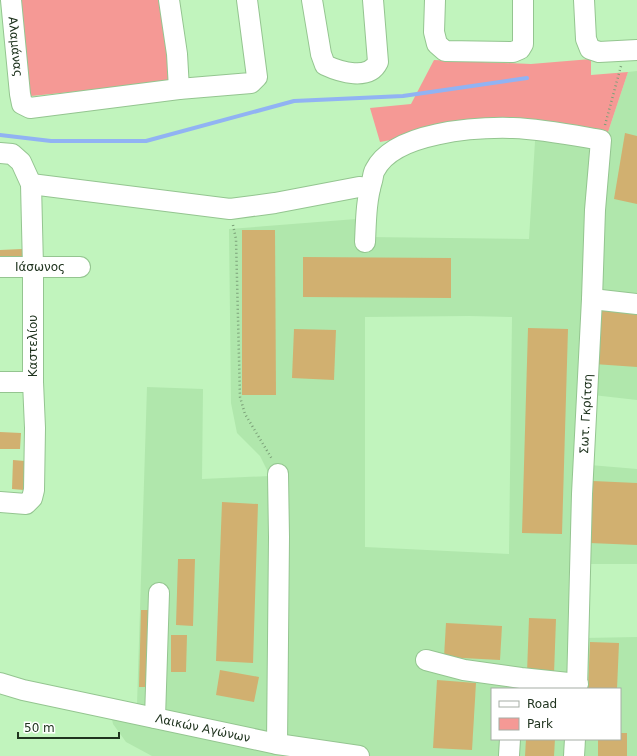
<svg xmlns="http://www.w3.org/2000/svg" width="637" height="756" font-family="'DejaVu Sans',sans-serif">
  <rect width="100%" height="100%" fill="#c1f4bd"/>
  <path fill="#b0e7ac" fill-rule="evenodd" d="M637 71V400L593 395 590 465 637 469V564H584V638L637 637V756H152L126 742 113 724 108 701 137 705 147 387 203 389 202 479 270 476 260 456 237 433 231 403 229 229 369 218V237L529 239 536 125 606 138 628 72ZM469 316 512 317 509 554 365 547V317ZM492 689H620V739H492Z"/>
  <g fill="#f59995">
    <polygon points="14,0 161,0 172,82 21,97"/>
    <polygon points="591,59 591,75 628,72 606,138 454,128 380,142 370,108 411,104 434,60 531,64"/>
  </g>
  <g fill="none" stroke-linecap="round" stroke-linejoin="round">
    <polyline stroke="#91b3f3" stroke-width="4" points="0,135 51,141 146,141 294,101 403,96 527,78"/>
  </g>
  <g fill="#d1b070">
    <polygon points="625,133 637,136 637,204 614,199"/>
    <polygon points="242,230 275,230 276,395 242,395"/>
    <polygon points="22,249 23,261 0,262 0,250"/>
    <polygon points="303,257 451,258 451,298 303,297"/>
    <polygon points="597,308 637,310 637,367 594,364"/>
    <polygon points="528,328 568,329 562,534 522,533"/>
    <polygon points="294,329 336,330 334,380 292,378"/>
    <polygon points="0,432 21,433 20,449 0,449"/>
    <polygon points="13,460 25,461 24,490 12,489"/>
    <polygon points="593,481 637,483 637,545 590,543"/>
    <polygon points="222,502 258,504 253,663 216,661"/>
    <polygon points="178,559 195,559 193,626 176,625"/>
    <polygon points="141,610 156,610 154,687 139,687"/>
    <polygon points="529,618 556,619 554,674 527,673"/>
    <polygon points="446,623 502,626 500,660 444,657"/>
    <polygon points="171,635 187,635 186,672 171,672"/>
    <polygon points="590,642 619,643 617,689 588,689"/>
    <polygon points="220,670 259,677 254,702 216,695"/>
    <polygon points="437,680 476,683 472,750 433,748"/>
    <polygon points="620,733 627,733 627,756 598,756 598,739 620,739"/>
    <polygon points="526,739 555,739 554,756 525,756"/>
  </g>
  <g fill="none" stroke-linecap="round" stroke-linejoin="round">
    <g stroke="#94c590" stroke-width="22">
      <g id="minor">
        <path id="s1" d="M11 0 20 94 22 104 30 108 179 89 251 83 257 77 247 0"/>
        <polyline points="169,0 177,54 179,89"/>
        <path d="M312 0 321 54 325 65C340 72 369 81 378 62L373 0"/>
        <polyline points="435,0 434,32 437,44 445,51 513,52 520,49 523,44 523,0"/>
        <polyline points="584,0 586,39 590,49 599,52 637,50"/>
        <polyline points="0,153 12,154 21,162 31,184 33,267 33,382 35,428 34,490 32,498 26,504 0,502"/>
        <polyline points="31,184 230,209 275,203 359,187 370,188"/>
        <path d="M365 242C366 221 366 201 372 181 373 178 373 173 375 170 394 132 476 127 513 128 542 129 572 135 601 140L595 210 592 299 582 494 577 689"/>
        <path id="s2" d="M0 267H80"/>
        <polyline points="592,299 637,304"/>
        <polyline points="0,382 33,382"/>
        <polyline points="426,660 464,670 521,678 578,684"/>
        <path id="s3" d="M0 683 23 690 277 744 359 756"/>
        <polyline points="155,718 159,593"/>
        <polyline points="277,744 279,537 278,474"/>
        <polyline points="509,755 510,739"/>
        <polyline points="574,756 575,739"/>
      </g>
    </g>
    <g stroke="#7ba078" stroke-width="2.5" stroke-dasharray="1 3" stroke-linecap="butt">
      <polyline points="605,125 621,66"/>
      <polyline points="233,225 236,239 240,397 245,414 272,459"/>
    </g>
    <use href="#minor" stroke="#fff" stroke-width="20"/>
  </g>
  <g text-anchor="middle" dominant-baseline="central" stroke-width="4" stroke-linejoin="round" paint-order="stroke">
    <g font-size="12" fill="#20341f" stroke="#fff">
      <text stroke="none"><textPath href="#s1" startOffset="47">Αλαμάνας</textPath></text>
      <text stroke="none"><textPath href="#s2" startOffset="40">Ιάσωνος</textPath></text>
      <text transform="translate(33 346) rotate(-90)">Καστελίου</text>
      <text transform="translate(586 414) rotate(-87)">Σωτ. Γκρίτση</text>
      <text stroke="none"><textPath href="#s3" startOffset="208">Λαικών Αγώνων</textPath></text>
    </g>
  </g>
  <rect x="491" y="688" width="130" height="52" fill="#ffffff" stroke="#a6aea5"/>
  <rect x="499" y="701" width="20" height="6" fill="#ffffff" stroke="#a6aea5"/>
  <text x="527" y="708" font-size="12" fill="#20341f">Road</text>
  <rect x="499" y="718" width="20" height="12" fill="#f59995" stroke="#a6aea5"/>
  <text x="527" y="728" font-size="12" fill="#20341f">Park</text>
  <path d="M18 732v6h101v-6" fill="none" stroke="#20341f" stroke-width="2"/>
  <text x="24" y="732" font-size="12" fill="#20341f" stroke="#ffffff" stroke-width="3" paint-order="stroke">50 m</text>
</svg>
